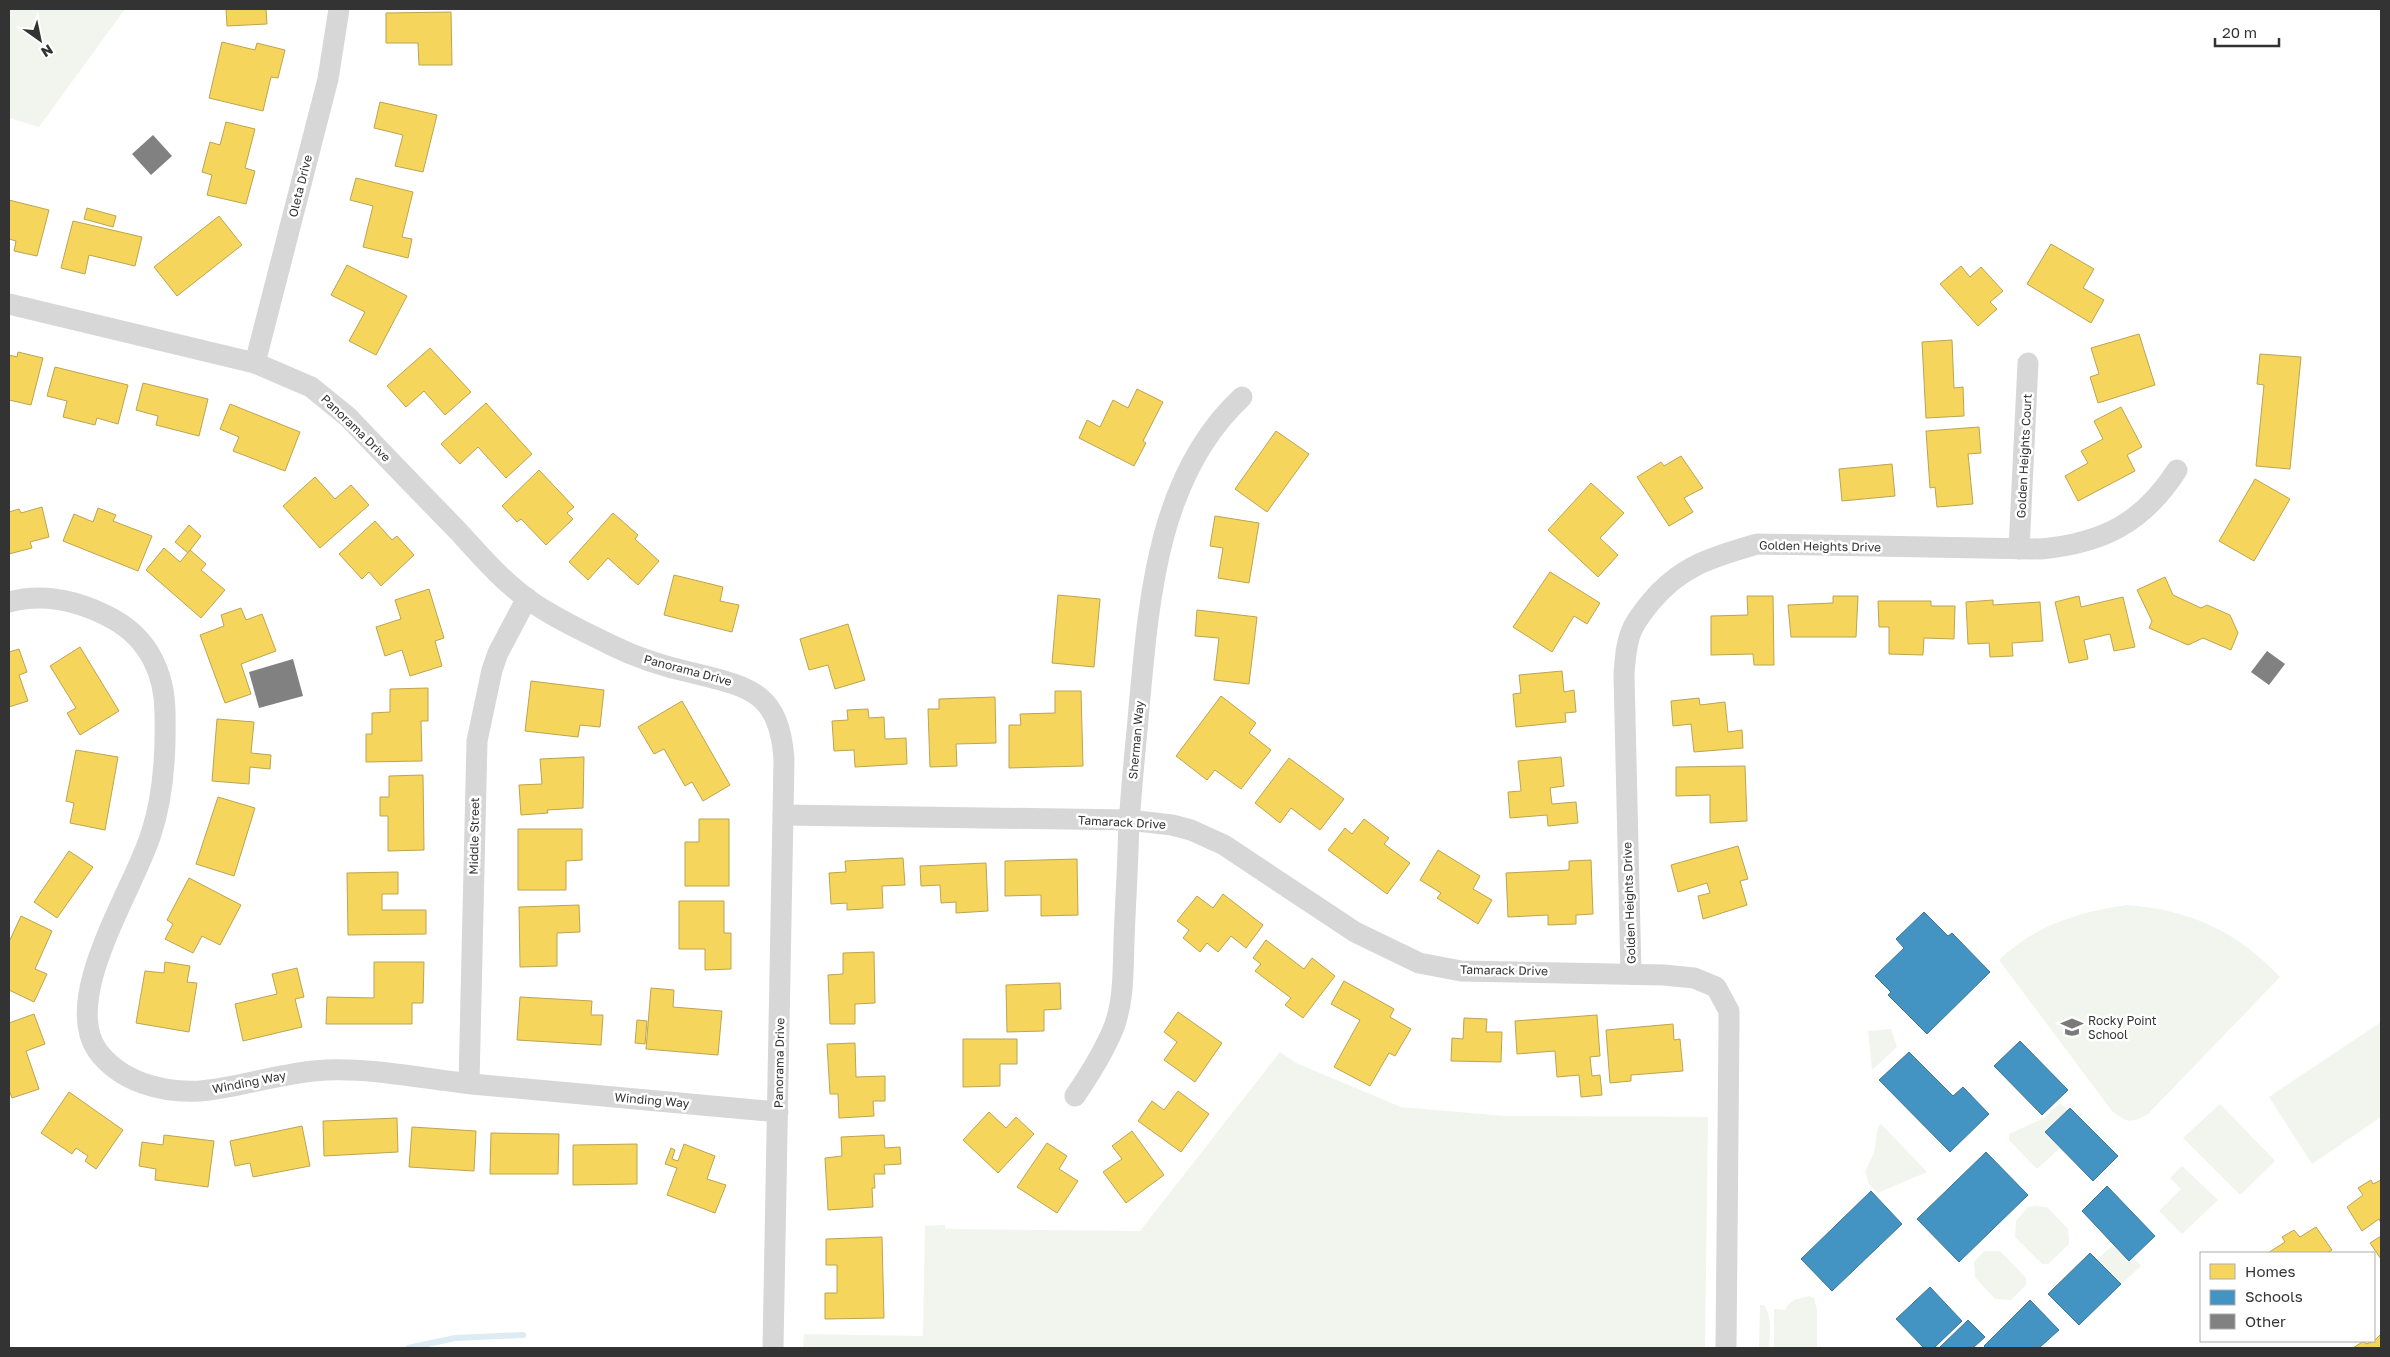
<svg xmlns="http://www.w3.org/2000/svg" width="2390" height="1357" font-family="'Golos Text',sans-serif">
  <rect width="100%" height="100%" fill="#fff"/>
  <g fill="#f1f5ed">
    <polygon points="9,9 125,9 39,127 9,118"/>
    <path d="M2127 905C2190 910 2237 931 2280 977L2147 1115C2129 1124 2127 1122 2112 1111L1999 960C2036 925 2078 912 2127 905Z"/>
    <polygon points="2381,1022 2381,1117 2312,1164 2269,1097"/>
    <polygon points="1891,1029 1897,1047 1872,1070 1868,1031"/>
    <polygon points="1280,1052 1296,1063 1401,1107 1505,1116 1708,1117 1705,1348 803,1348 804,1334 923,1336 925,1226 945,1225 945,1229 1140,1231"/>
    <polygon points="2060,1103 2068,1110 2045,1132 2060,1148 2037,1169 2009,1140 2009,1134 2044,1118"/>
    <polygon points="2220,1104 2275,1161 2240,1195 2183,1138"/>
    <polygon points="1881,1124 1927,1172 1878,1193 1869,1184 1865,1172 1874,1153 1878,1127"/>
    <polygon points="2182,1166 2218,1200 2182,1234 2159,1211 2181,1189 2170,1178"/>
    <polygon points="2035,1206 2047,1207 2068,1229 2069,1244 2048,1264 2042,1264 2015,1237 2016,1221 2028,1207"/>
    <polygon points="2113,1245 2129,1260 2133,1257 2141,1266 2121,1284 2097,1260"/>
    <polygon points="1984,1251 2000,1251 2026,1278 2026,1285 2011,1300 1995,1299 1975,1277 1974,1262"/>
    <polygon points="1809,1296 1814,1298 1817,1309 1817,1348 1774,1348 1774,1309 1786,1310 1787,1306 1794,1300"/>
    <path d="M1760 1305 1765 1306C1772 1319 1770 1334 1769 1348H1759Z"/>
  </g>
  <g fill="#f6d55c" stroke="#bca450">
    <polygon points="226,9 266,9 267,24 227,26"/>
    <polygon points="451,12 452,65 419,65 418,43 386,43 386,13"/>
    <polygon points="222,42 255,50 257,43 285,50 278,78 271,77 263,111 209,98"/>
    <polygon points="380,102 437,115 423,172 395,166 403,135 374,128"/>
    <polygon points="226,122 255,129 245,168 255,171 246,204 207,195 212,175 202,172 210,142 220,145"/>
    <polygon points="356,178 413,192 402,237 412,239 408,258 363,247 373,206 350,200"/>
    <polygon points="9,200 49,210 37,256 14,251 16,241 9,239"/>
    <polygon points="87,208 116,216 113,227 84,219"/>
    <polygon points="219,216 242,245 177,296 154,267"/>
    <polygon points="73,221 142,237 135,266 89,255 85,274 61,268"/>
    <polygon points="2051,244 2094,269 2083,288 2104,300 2091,323 2027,284"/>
    <polygon points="347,265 407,296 376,355 349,341 365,312 331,295"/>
    <polygon points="1961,266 1970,277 1981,267 2003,291 1990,302 1997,309 1978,326 1940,284"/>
    <polygon points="2139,334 2155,385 2098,403 2090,377 2099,374 2091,348"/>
    <polygon points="1952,340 1954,388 1963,387 1964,416 1926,418 1922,342"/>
    <polygon points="430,348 471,392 445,415 424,391 406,407 387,386"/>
    <polygon points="18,352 43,358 31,405 9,400 9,355 17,357"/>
    <polygon points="2260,354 2301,357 2290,469 2256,466 2264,385 2257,384"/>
    <polygon points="55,367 128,385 118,424 97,418 95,425 63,417 67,401 47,396"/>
    <polygon points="143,383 208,399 199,436 156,425 158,416 136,410"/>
    <polygon points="1137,389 1163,402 1143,441 1146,443 1134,466 1079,438 1087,420 1100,427 1113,400 1128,408"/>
    <polygon points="486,403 532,454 506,478 478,447 460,464 441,444"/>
    <polygon points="230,404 300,432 285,471 233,451 239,437 220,429"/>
    <polygon points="2121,407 2142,447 2127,455 2135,471 2078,501 2065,476 2088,463 2081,451 2103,439 2094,421"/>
    <polygon points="1979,427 1981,453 1968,454 1973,504 1937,507 1935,487 1930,488 1926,431"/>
    <polygon points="1276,431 1309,454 1267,512 1235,489"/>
    <polygon points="1681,456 1703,488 1684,498 1693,512 1669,526 1637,477 1661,462 1664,466"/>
    <polygon points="1892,464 1895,496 1842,501 1839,469"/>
    <polygon points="539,470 574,507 567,513 573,519 546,545 521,519 517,522 502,506"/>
    <polygon points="315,477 335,499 351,485 369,505 320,548 283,506"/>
    <polygon points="2255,479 2290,499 2254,561 2219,541"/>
    <polygon points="1591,483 1624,513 1600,538 1618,555 1598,577 1548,530"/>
    <polygon points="42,507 49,537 30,542 32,548 9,554 9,512 19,509 21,513"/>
    <polygon points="98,508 116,515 113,521 152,536 138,571 63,541 74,514 93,522"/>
    <polygon points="613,513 638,535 635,539 659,561 638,585 608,558 588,580 569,562"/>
    <polygon points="1215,516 1259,523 1249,583 1218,578 1223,548 1210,546"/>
    <polygon points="375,521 392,540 397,536 414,555 381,586 369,572 362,579 339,554"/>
    <polygon points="189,525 201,536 188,553 175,542"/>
    <polygon points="164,548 180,562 190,550 206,564 201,570 225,590 201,618 146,570"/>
    <polygon points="1550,572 1600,603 1587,624 1574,616 1552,652 1513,627"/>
    <polygon points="674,575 723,587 720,601 739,605 732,632 664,615"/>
    <polygon points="2165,577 2173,595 2201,608 2207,605 2230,615 2238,633 2231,650 2203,638 2188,645 2149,628 2152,621 2137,590"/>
    <polygon points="429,589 444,638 435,641 442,666 410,676 402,650 385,656 376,627 401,619 395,600"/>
    <polygon points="1058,595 1100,599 1094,667 1052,663"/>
    <polygon points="1747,596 1773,596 1774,665 1754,665 1753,654 1711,655 1711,616 1748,615"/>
    <polygon points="1833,596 1858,596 1856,637 1791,637 1788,605 1833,603"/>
    <polygon points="2079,596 2081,607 2123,597 2135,647 2114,651 2110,634 2084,640 2088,659 2069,663 2055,602"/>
    <polygon points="1993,600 1993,605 2040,602 2043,641 2012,643 2013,656 1990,657 1989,643 1968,644 1966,602"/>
    <polygon points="1878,601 1931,601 1931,606 1955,606 1954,639 1924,638 1923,655 1889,654 1889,627 1879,627"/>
    <polygon points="241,608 246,620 262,614 276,651 241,664 251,694 225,703 200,635 224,626 221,615"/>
    <polygon points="1197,610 1257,617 1249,684 1214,680 1219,638 1195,636"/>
    <polygon points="848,624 865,680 835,689 828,665 809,670 800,639"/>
    <polygon points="80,647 119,711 80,735 67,713 76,708 50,666"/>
    <polygon points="19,649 27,672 19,675 28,701 9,707 9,652"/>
    <polygon points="1562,671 1564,692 1574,690 1576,712 1565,713 1566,722 1516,727 1513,694 1521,693 1519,675"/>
    <polygon points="531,681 604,690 600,727 580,725 578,737 525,731"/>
    <polygon points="428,688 428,721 421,721 422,761 366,762 366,734 372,734 372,713 390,712 390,689"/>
    <polygon points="1055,691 1081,691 1083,766 1009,768 1009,725 1021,725 1020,714 1055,713"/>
    <polygon points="1221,696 1256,723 1249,733 1271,750 1241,789 1215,770 1207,780 1176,756"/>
    <polygon points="995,697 996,743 956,744 957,766 930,767 928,709 939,709 939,699"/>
    <polygon points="1699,698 1700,705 1725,702 1728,732 1742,730 1743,748 1694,752 1691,724 1673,726 1671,701"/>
    <polygon points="682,701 730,785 703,801 692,782 685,786 664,749 654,754 638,727"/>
    <polygon points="868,709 869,718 884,717 885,739 906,738 907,764 855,767 854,750 834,751 832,721 848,720 847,710"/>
    <polygon points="217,719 254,722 251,753 271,755 270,769 250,767 249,784 212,781"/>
    <polygon points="76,750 118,757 105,830 70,823 74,803 66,801"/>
    <polygon points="584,757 583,808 547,810 548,813 521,815 519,785 542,784 540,759"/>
    <polygon points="1561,757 1564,786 1550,788 1552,804 1576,802 1578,823 1548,826 1547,815 1510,818 1508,792 1521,791 1518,761"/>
    <polygon points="1289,758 1344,799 1320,830 1291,808 1280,823 1255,803"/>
    <polygon points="1745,766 1747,821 1710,823 1710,795 1676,796 1676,767"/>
    <polygon points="423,775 424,850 388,851 388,816 380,816 380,797 389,797 389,776"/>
    <polygon points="218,797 255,808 234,876 196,864"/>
    <polygon points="699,819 729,819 729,886 685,886 685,842 699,842"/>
    <polygon points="1364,819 1389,838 1384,844 1410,863 1387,894 1328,850 1345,828 1352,834"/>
    <polygon points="518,829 582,829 582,860 566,861 566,890 518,890"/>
    <polygon points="1738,846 1748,879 1740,881 1747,905 1703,919 1698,896 1710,893 1707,883 1678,892 1671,865"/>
    <polygon points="1438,850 1480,876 1473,889 1492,900 1478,924 1437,898 1441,893 1420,880"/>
    <polygon points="69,851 93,867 57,918 34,902"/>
    <polygon points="903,858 905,885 882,886 883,908 847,910 847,903 831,904 829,873 846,872 845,861"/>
    <polygon points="1077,859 1078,915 1041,916 1041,895 1005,896 1005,861"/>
    <polygon points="1591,860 1593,914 1576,915 1576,924 1548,925 1548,915 1508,917 1506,873 1569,870 1569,861"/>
    <polygon points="986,863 988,911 956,913 956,902 941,903 940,885 921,886 920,866"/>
    <polygon points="398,872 398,894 382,894 382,910 426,910 426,934 348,935 347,873"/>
    <polygon points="189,878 241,905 220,945 202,936 193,953 165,939 173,924 167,920"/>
    <polygon points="1223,894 1263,925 1246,948 1231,936 1218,952 1207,943 1200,952 1183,938 1189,930 1177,921 1197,896 1213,908"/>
    <polygon points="679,901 724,901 724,933 731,933 731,969 705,970 705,949 679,949"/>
    <polygon points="579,905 580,932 557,933 557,966 520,967 519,907"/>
    <polygon points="21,916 52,931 35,969 47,974 34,1002 9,990 9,942"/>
    <polygon points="1266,940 1304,969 1312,958 1335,976 1303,1018 1285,1005 1291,998 1255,971 1261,964 1253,958"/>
    <polygon points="874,952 875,1003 855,1004 855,1024 830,1024 828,975 843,974 843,953"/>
    <polygon points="165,962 190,966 187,982 197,983 189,1032 136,1023 145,971 164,973"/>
    <polygon points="374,962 424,962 423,1003 412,1003 412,1024 326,1024 327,997 374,998"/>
    <polygon points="297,968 304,997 295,999 302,1027 243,1041 235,1004 277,994 272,974"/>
    <polygon points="1344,981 1394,1009 1390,1017 1411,1029 1395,1056 1389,1053 1370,1086 1334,1067 1360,1020 1331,1004"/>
    <polygon points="1060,983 1061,1009 1044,1010 1044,1031 1007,1032 1006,985"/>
    <polygon points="651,988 674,990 673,1007 722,1011 718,1055 646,1049"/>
    <polygon points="520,997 592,1001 591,1015 603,1015 601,1045 517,1040"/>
    <polygon points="1178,1012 1222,1043 1195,1082 1164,1060 1177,1042 1164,1032"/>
    <polygon points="34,1014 45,1044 26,1051 39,1089 12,1098 9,1090 9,1023"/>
    <polygon points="1597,1015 1600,1056 1590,1057 1592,1076 1600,1075 1602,1095 1581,1097 1579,1075 1557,1077 1555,1051 1517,1054 1515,1021"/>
    <polygon points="1464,1018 1487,1019 1486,1032 1502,1032 1501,1062 1451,1061 1452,1038 1463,1039"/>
    <polygon points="637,1020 647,1021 645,1044 635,1043"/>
    <polygon points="1673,1024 1674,1040 1680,1039 1683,1071 1631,1075 1631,1081 1610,1083 1606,1030"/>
    <polygon points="963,1039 1017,1039 1017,1064 1000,1064 1000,1086 963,1087"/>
    <polygon points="855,1043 856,1077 885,1076 885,1101 873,1101 874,1116 839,1118 838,1094 830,1094 827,1044"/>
    <polygon points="1178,1091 1209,1114 1181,1152 1138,1121 1152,1101 1164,1110"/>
    <polygon points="69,1092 123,1130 96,1169 85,1161 88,1156 76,1148 72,1154 41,1133"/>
    <polygon points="989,1112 1006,1128 1016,1117 1034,1134 998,1173 963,1140"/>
    <polygon points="397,1118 398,1152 324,1156 323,1121"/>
    <polygon points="302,1126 310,1166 253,1177 250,1163 235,1166 230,1141"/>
    <polygon points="412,1127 476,1131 474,1171 409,1167"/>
    <polygon points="1132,1131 1164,1175 1126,1203 1103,1172 1122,1159 1112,1146"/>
    <polygon points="491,1133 559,1134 558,1174 490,1174"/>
    <polygon points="164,1135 214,1141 208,1187 155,1180 156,1169 139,1166 142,1142 163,1145"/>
    <polygon points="884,1135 885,1148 900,1147 901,1164 884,1165 885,1174 874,1174 875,1188 872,1188 873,1207 828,1210 825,1158 842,1156 841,1137"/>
    <polygon points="1047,1143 1067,1156 1059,1169 1078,1181 1057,1213 1017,1187"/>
    <polygon points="637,1144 637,1184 573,1185 573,1145"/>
    <polygon points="684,1144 715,1156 707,1179 726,1185 715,1213 667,1195 677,1168 665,1164 671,1148 675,1150 672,1159 678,1161"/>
    <polygon points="2371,1180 2373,1184 2381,1180 2381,1223 2379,1219 2362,1231 2347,1207 2363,1195 2358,1188"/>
    <polygon points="2316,1227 2332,1250 2327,1253 2268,1253 2285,1242 2282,1237 2294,1230 2300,1237"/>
    <polygon points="2381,1236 2381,1259 2370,1243"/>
    <polygon points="882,1237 884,1318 825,1319 825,1293 837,1293 837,1265 826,1265 826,1239"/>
    <polygon points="2381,1334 2381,1348 2353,1348 2364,1341 2366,1344 2374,1341"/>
  </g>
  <g fill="#4393c3" stroke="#3e7698">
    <polygon points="1924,912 1948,936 1952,933 1990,972 1927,1034 1888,995 1891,992 1875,976 1904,948 1896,939"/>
    <polygon points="2020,1041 2068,1090 2042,1115 1994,1066"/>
    <polygon points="1909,1052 1953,1096 1963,1087 1989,1114 1950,1152 1879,1080"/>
    <polygon points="2070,1108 2118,1156 2093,1181 2045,1132"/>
    <polygon points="1986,1152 2028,1195 1959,1262 1917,1219"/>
    <polygon points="2107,1186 2155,1236 2129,1261 2082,1211"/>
    <polygon points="1871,1191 1902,1224 1832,1291 1801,1259"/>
    <polygon points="2090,1253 2121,1284 2079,1325 2048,1294"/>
    <polygon points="1930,1287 1962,1321 1934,1348 1924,1348 1896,1319"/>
    <polygon points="2030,1300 2059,1330 2039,1348 1986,1348 1984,1346"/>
    <polygon points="1968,1320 1985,1337 1973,1348 1939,1348"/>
  </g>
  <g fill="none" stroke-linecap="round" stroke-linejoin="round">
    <polyline stroke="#ddebf3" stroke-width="6" points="408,1348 455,1338 523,1335"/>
  </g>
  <g fill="#818181">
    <polygon points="153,135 172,156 151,175 132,154"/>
    <polygon points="2267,651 2285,664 2269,685 2251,672"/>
    <polygon points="293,659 303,696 259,708 249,672"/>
  </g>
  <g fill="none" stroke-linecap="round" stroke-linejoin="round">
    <g stroke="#d7d7d7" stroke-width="21">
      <path d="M9 304 255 363 311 387 348 417C384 455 421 493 458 531 480 555 502 581 529 600 554 618 583 631 611 645 637 658 666 667 693 673 750 687 779 692 784 759L773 1348"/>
      <polyline points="255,363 328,79 339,9"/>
      <polyline points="2019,549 2028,363"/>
      <path d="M9 602C46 592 80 601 113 619 149 639 165 674 165 714 166 754 164 795 151 834 134 889 61 997 97 1050 120 1082 162 1093 200 1091 242 1087 283 1072 326 1070 375 1068 424 1079 472 1084 574 1094 676 1102 778 1112"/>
      <polyline points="783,815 1129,820 1172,825 1191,830 1224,845 1355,932 1419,963 1461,971 1664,975 1694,978 1716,987 1729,1011 1729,1025 1726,1348"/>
      <path d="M1631 974 1624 674C1625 660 1626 645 1631 632 1635 621 1643 612 1650 603 1680 566 1712 557 1757 544L2041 549C2103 543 2143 523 2177 470"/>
      <polyline points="469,1083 477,741 492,670 498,653 527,598"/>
      <path d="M1075 1096C1090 1074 1104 1052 1114 1027 1124 1000 1123 970 1124 942 1125 911 1127 881 1128 851 1129 803 1135 756 1139 708 1149 600 1157 476 1242 397"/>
    </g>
  </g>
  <defs>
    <g id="school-bare" transform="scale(1.725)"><path d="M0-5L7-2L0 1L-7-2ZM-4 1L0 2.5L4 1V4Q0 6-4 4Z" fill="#7a7a7a" stroke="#fff" stroke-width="2.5" paint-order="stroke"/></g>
  </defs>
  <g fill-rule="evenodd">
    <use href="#school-bare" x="2072" y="1027"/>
  </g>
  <g text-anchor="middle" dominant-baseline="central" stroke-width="5" stroke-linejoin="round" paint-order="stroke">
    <g font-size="12" fill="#333" stroke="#fff">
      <text transform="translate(300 186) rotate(-76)">Oleta Drive</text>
      <text transform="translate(356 428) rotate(44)">Panorama Drive</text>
      <text transform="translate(2024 456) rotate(-87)">Golden Heights Court</text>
      <text transform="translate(1820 546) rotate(1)">Golden Heights Drive</text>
      <text transform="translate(688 670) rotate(15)">Panorama Drive</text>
      <text transform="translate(1136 740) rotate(-85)">Sherman Way</text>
      <text transform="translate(1122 822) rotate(3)">Tamarack Drive</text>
      <text transform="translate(474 836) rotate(-89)">Middle Street</text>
      <text transform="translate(1629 903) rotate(-92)">Golden Heights Drive</text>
      <text transform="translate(1504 970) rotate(1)">Tamarack Drive</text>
      <text transform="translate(779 1063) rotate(-89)">Panorama Drive</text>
      <text transform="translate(249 1082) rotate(-11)">Winding Way</text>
      <text transform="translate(652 1100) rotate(5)">Winding Way</text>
    </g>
    <g font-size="12" fill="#333" stroke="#fff" text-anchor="start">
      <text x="2088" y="1020">Rocky Point<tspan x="2088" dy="14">School</tspan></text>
    </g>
  </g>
  <rect width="2390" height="1357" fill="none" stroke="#333333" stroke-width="20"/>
  <rect x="2200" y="1252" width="175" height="90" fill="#ffffff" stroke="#adadad"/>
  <rect x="2210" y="1264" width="25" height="15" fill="#f6d55c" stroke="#adadad"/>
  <text x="2245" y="1277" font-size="15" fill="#333333">Homes</text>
  <rect x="2210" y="1290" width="25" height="15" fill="#4393c3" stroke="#adadad"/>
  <text x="2245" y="1302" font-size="15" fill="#333333">Schools</text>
  <rect x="2210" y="1314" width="25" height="15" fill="#818181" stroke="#adadad"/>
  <text x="2245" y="1327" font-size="15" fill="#333333">Other</text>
  <g transform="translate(40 40) rotate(147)" stroke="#ffffff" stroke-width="4" paint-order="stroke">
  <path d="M0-4L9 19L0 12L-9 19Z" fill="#333333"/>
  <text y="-8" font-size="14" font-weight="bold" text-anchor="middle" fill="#333333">N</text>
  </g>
  <path d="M2215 38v8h64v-8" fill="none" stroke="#333333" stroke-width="2.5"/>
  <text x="2222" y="38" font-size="15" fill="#333333" stroke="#ffffff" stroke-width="4" paint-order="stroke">20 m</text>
</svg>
